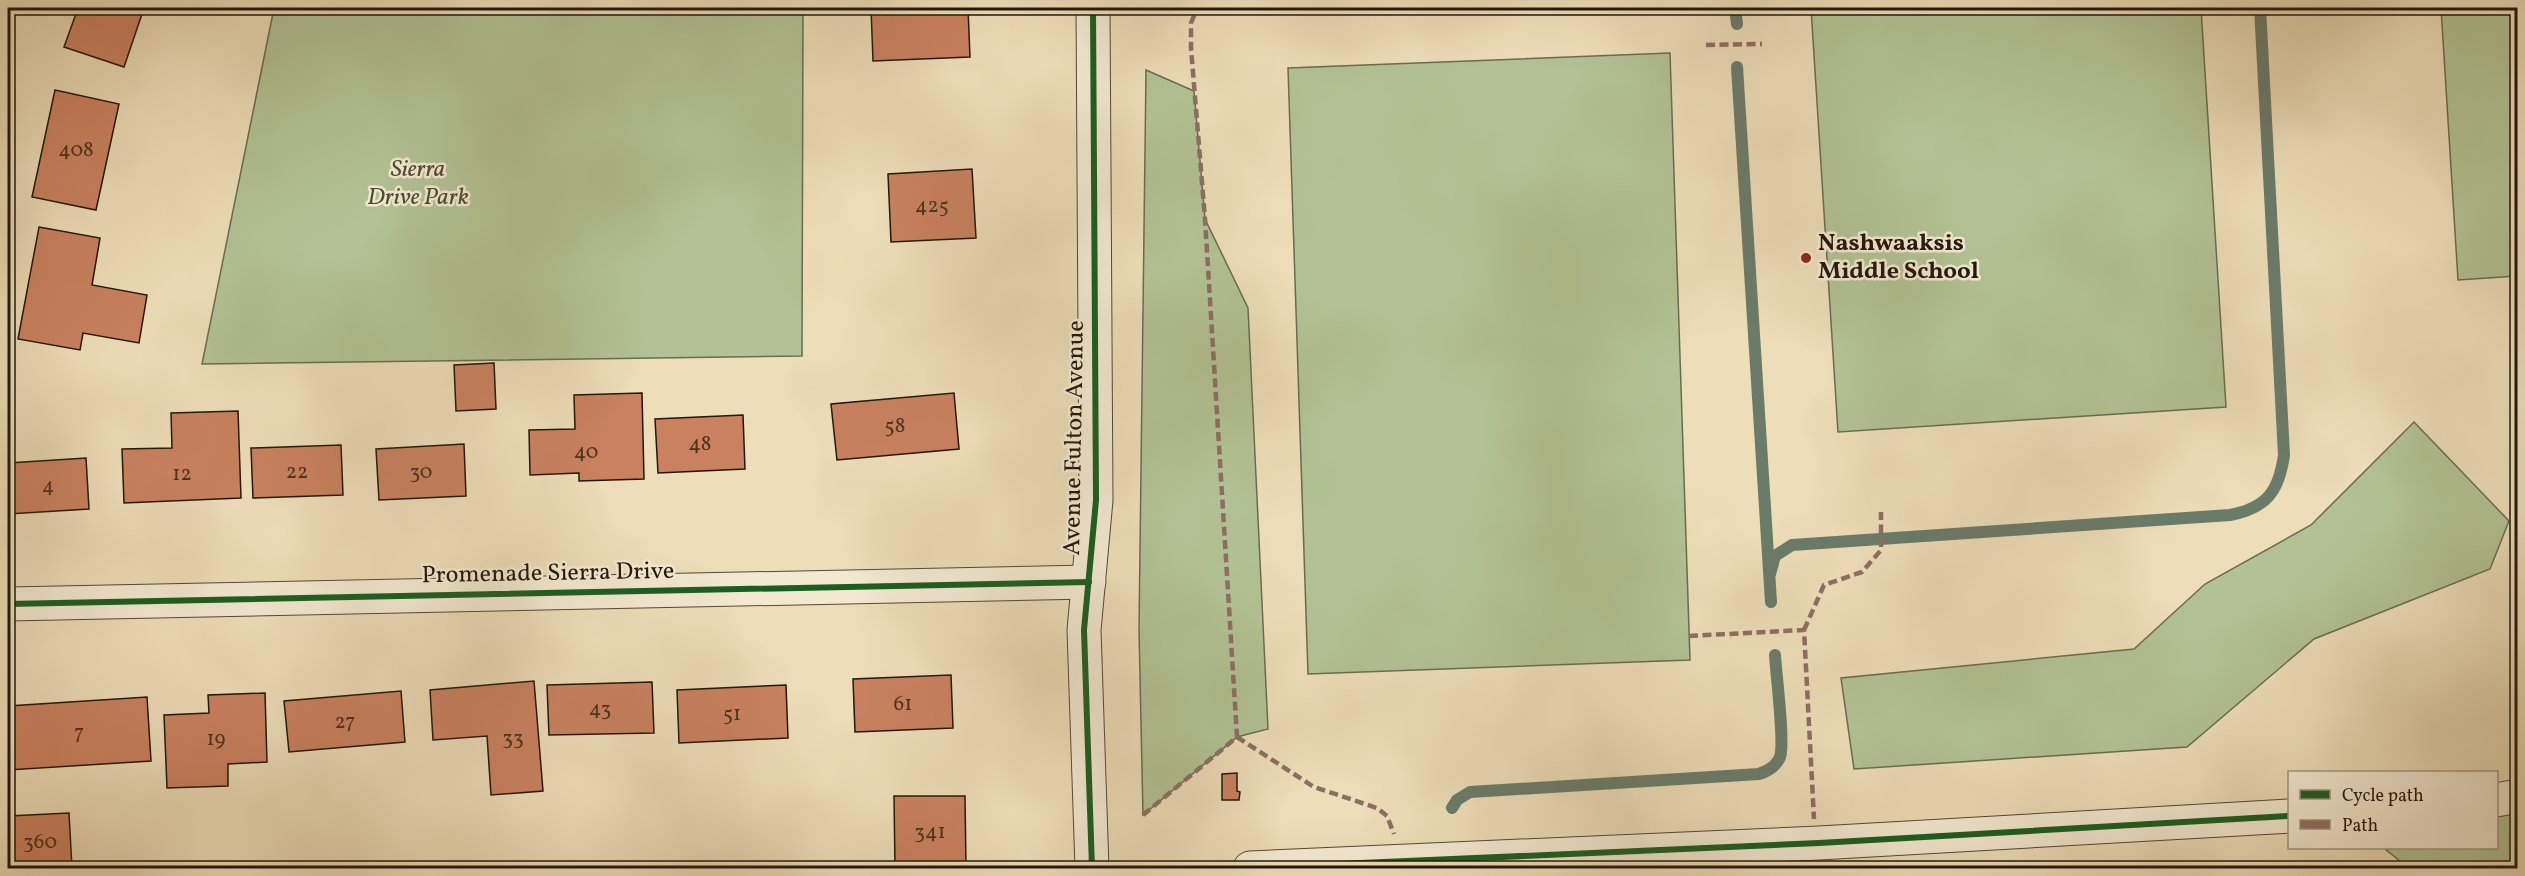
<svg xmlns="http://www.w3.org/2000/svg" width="2525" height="876" font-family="Vollkorn,serif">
  <rect width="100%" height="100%" fill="#edddb8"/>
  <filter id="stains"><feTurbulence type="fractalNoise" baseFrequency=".00333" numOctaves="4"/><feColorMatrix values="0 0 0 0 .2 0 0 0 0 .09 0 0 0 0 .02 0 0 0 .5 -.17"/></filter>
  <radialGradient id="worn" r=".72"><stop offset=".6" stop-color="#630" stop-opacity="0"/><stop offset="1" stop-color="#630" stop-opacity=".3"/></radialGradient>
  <g fill="#b2c294" stroke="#6a6c50" stroke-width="1.5">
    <polygon points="274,8 803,8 802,356 202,364"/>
    <polygon points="1811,8 2201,8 2226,407 1838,432"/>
    <polygon points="2441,8 2517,8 2517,276 2458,280"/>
    <polygon points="1670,53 1690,660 1308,674 1288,68"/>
    <polygon points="1146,70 1194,91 1205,219 1248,308 1268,729 1237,737 1143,815 1139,630"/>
    <polygon points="2414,422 2509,521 2490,569 2314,639 2187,747 1854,769 1841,678 2134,649 2205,584 2311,525"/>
    <polygon points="2517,796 2517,868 2409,868 2386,850 2390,848 2496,848 2497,800"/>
  </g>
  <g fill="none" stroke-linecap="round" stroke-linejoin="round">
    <g stroke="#6a7b6a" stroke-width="12">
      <polyline points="1735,8 1737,24"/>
      <polyline points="1737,67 1771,602"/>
      <path d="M1770 574 1775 556 1792 545 2230 515C2267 508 2279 491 2284 455L2260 8"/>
      <path d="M1452 808 1457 800 1470 792 1759 774C1768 771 1776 767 1780 757 1785 743 1776 674 1775 655"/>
    </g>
  </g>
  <g fill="#c9815f" stroke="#21170b" stroke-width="1.5">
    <polygon points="78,8 144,8 124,67 64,47"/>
    <polygon points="871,8 968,8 970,57 873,61"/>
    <polygon points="55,90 119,104 96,210 32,197"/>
    <polygon points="972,169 976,238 891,242 888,174"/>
    <polygon points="39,227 100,238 92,285 147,295 139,343 83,333 80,350 18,339"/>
    <polygon points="494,363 496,409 456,411 454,365"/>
    <polygon points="642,393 644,479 579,481 579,473 530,475 529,430 575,429 574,395"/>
    <polygon points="954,393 959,449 837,460 831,404"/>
    <polygon points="238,411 241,498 124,503 122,449 172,448 171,413"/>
    <polygon points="743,415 745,469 658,473 655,419"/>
    <polygon points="464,444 466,496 379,500 376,449"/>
    <polygon points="341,445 343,495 253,498 251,448"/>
    <polygon points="86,458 89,509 8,514 8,463"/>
    <polygon points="951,675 953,728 855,732 853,679"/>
    <polygon points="534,681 543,791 491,795 487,736 433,740 430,690"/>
    <polygon points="652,682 654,733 549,735 547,685"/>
    <polygon points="786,685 788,738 679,743 677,690"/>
    <polygon points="401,691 405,742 289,752 284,701"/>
    <polygon points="265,693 267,762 228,764 228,786 167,788 164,715 209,713 208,695"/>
    <polygon points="147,697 151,761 8,770 8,706"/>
    <polygon points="1237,773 1237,791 1240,792 1239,800 1222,800 1222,774"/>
    <polygon points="894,796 965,796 966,868 895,868"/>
    <polygon points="69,813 72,868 11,868 9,816"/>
  </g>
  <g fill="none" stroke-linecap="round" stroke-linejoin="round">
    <g stroke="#544836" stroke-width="35">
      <g id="minor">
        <polyline points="8,604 1089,582"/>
        <polyline points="2496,800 2518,796"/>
        <polyline points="1250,868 1819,843 2290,816"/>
      </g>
    </g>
    <g stroke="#544836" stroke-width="35">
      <polyline id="tertiary" points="1092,868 1084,630 1096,500 1093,8"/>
    </g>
    <use href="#minor" stroke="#f3e9d1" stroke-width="33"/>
    <use href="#tertiary" stroke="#f3e9d1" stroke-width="33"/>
    <g stroke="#8d6e63" stroke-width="4.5" stroke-dasharray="9 4.5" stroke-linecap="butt">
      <polyline points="1146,9 1177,11 1191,8"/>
      <polyline points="1706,45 1762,44"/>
      <polyline points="1804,630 1824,585 1862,572 1881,550 1881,512"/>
      <polyline points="1689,636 1804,630 1814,819"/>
      <polyline points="1237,737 1314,787 1377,808 1387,816 1394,834"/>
      <polyline points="1143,815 1237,737 1205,219 1191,48 1191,23 1197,8"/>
    </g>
    <g stroke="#f3e9d1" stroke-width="10">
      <g id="cycleway">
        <polyline points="8,604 1089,582"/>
        <polyline points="1092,868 1084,630 1096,500 1093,8"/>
        <polyline points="1250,868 1819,843 2290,816"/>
      </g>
    </g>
    <use href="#cycleway" stroke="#1b5e20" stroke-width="6"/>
  </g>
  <circle fill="#8f2418" stroke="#f3e9d1" stroke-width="2" cx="1806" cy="258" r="6"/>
  <g text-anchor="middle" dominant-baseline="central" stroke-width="5" stroke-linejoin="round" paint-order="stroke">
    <g font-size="21" fill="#4b3220">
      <text x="76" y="150">408</text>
      <text x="932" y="206">425</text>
      <text x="895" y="426">58</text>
      <text x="700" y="444">48</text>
      <text x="586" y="452">40</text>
      <text x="297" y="472">22</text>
      <text x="421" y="472">30</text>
      <text x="182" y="474">12</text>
      <text x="48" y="486">4</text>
      <text x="903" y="704">61</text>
      <text x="600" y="709">43</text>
      <text x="732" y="714">51</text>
      <text x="345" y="722">27</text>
      <text x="79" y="733">7</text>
      <text x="513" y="738">33</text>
      <text x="216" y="739">19</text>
      <text x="930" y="832">341</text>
      <text x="40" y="842">360</text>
    </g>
    <g font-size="24" font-style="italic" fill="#4c4a34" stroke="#f3e9d1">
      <text x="418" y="170">Sierra<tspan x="418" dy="28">Drive Park</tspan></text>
    </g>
    <g font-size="24" font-weight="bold" fill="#21170b" stroke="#f3e9d1" text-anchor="start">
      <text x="1818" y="244">Nashwaaksis<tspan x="1818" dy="28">Middle School</tspan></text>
    </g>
    <g font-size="24" fill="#21170b" stroke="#f3e9d1">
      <text transform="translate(1075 438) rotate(-89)">Avenue Fulton Avenue</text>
      <text transform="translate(548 574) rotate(-1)">Promenade Sierra Drive</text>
    </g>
  </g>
  <rect width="2525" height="876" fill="none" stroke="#edddb8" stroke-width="30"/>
  <rect x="9" y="9" width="2507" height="858" fill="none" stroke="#21170b" stroke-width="3"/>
  <rect x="15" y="15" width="2495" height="846" fill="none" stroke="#21170b" stroke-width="1.5"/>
  <rect x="2288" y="771" width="210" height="78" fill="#f3e9d1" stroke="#9f9582" stroke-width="1.5"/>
  <rect x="2300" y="790" width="30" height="9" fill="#1b5e20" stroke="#9f9582" stroke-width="1.5"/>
  <text x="2342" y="801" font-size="18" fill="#21170b">Cycle path</text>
  <rect x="2300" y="820" width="30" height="9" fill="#8d6e63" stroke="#9f9582" stroke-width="1.5"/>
  <text x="2342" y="831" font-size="18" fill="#21170b">Path</text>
  <rect width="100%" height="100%" filter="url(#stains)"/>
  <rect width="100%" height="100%" fill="url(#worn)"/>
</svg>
